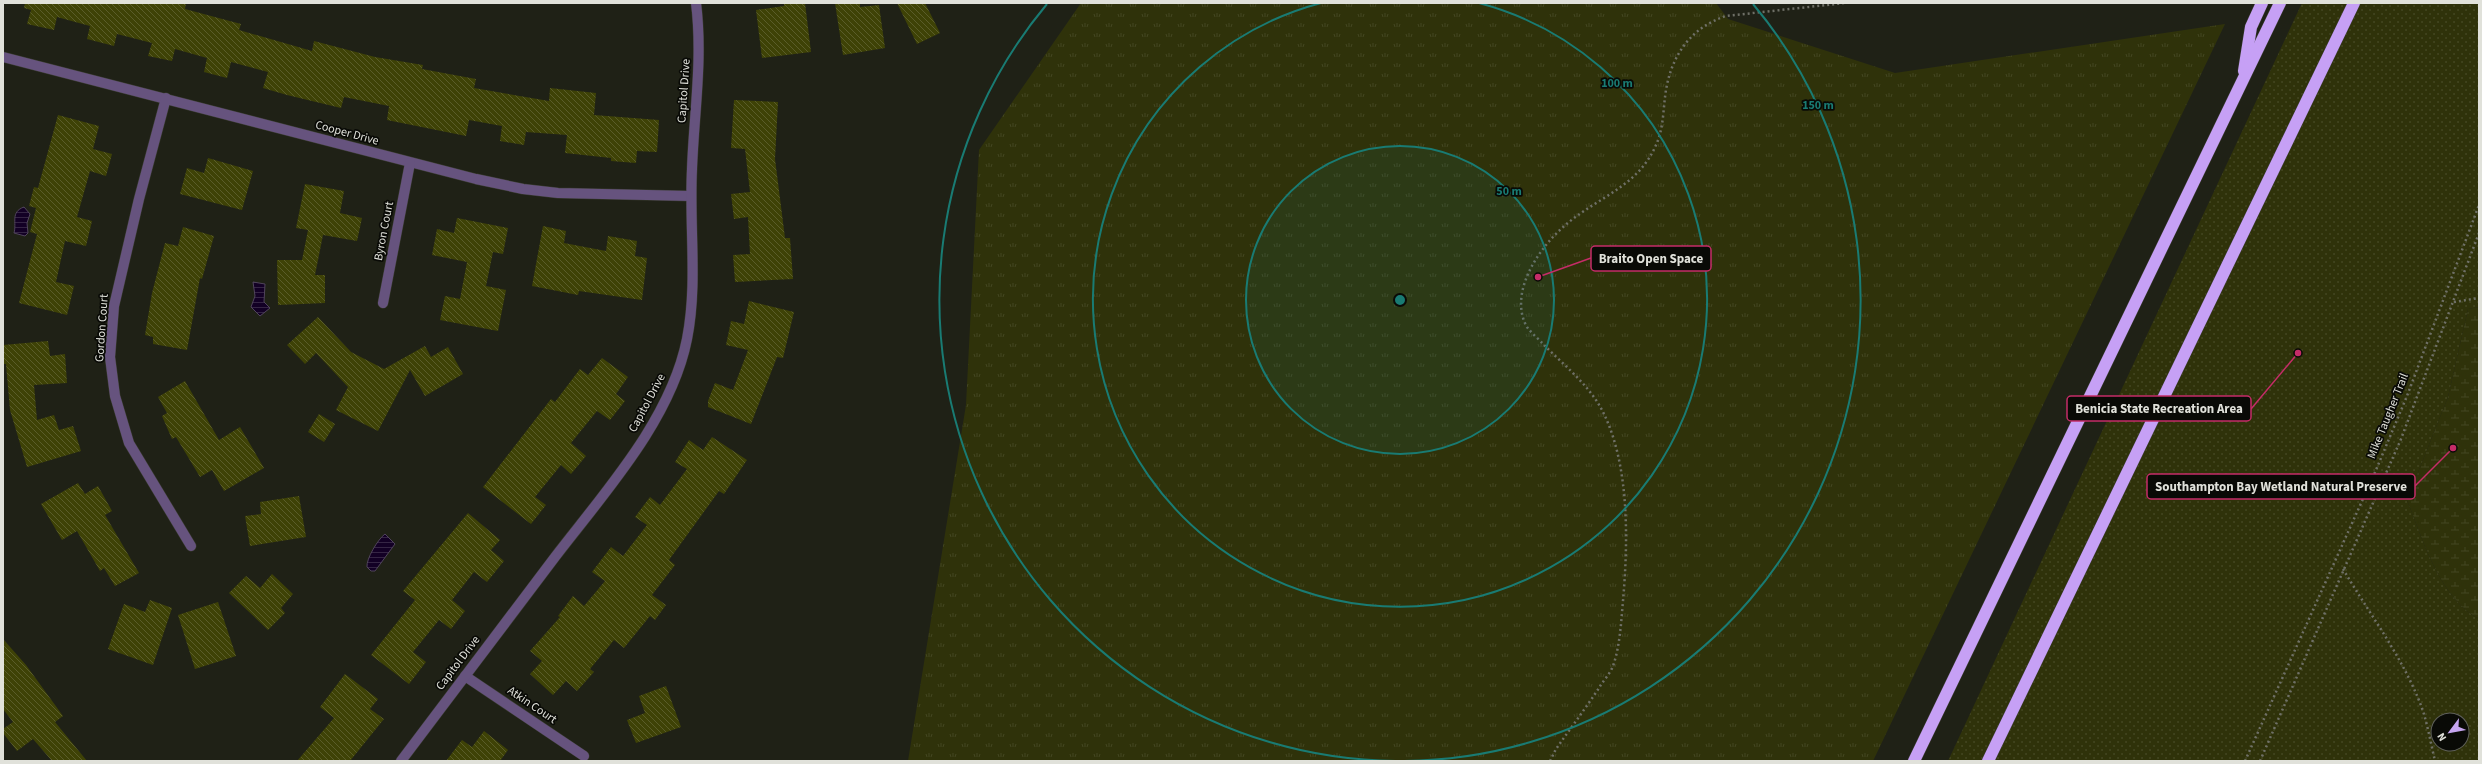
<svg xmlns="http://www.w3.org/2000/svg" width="2482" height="764" font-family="'Source Sans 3',sans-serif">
  <defs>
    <pattern id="grass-tufts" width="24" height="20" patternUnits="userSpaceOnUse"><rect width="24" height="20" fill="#2f320a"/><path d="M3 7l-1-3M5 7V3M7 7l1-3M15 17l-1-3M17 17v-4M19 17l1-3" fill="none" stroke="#434621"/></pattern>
    <pattern id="wetland-marsh" width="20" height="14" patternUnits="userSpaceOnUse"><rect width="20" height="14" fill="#2f320a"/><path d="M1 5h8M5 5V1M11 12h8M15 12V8" fill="none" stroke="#434621"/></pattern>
    <pattern id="park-dots" width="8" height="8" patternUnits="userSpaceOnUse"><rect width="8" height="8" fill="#2f320a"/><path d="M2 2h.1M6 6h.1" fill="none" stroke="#434621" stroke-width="1.8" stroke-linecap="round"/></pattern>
    <pattern id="water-rules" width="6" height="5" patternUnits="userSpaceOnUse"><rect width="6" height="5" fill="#130025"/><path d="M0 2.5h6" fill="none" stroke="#352544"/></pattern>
    <pattern id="building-back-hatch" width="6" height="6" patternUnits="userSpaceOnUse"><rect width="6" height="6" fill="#3e4206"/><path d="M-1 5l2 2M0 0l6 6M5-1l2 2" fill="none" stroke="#5a5d2a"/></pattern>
  </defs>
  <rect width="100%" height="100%" fill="#1f2116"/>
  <polygon fill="url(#grass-tufts)" points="1081,3 1716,3 1728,19 1895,73 2225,24 1873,761 908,761 966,405 979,150"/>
  <path fill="url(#wetland-marsh)" d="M2479 307V619C2439 597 2423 540 2407 500L2448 397 2468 309Z"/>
  <path fill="url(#park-dots)" fill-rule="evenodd" d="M2302 3H2479V307L2468 309 2448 397 2407 500C2423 540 2439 597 2479 619V761H1948ZM2438 720H2462V744H2438Z"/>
  <g fill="url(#water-rules)" stroke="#50445b">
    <path d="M24 207 30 214 27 223 28 233 25 236 14 233C17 223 10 212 24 207Z"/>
    <polygon points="253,282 265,284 264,302 270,308 260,316 251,307 255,296"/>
    <path d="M385 534 395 544 375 571H371L367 567C366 559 378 539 385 534Z"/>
  </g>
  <g fill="url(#building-back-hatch)">
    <polygon points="25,3 186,3 185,9 241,24 239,30 312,51 314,41 375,57 423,65 422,69 476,79 474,88 549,101 550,88 596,93 594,115 659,120 657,152 637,151 636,163 611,161 611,158 565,153 567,135 526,132 524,145 500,141 502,126 469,120 466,136 387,120 389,106 344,97 341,108 287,95 263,88 268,72 231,62 227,78 204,72 207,58 175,49 172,61 148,56 152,43 117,34 114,46 87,39 90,26 57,17 54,30 27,24 31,10 24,8"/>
    <polygon points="784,3 805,3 811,52 762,58 756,10 784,6"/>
    <polygon points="835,3 860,3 860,7 879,5 885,48 843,55"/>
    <polygon points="897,3 925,3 940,33 917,44"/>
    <polygon points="734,100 778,102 775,159 785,238 790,238 793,279 735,282 733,255 750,254 748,217 734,219 731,194 750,192 745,149 731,148"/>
    <polygon points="58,115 99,126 93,149 112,154 106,176 90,171 77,217 92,221 86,246 65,241 56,282 74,286 67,315 19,303 37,234 30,232 36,208 29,206 34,187 38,188"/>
    <polygon points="208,158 253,171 242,210 180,194 187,168 204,173"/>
    <polygon points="305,184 344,191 340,213 362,218 357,241 323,235 315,275 325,275 325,303 278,305 277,260 302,260 308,230 296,228"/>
    <polygon points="457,218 508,228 503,254 493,252 486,286 506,290 498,331 440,320 445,296 460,299 467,262 432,255 437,229 454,233"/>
    <polygon points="543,226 566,231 564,243 606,251 608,236 637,241 635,256 647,258 642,300 579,291 578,295 532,286"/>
    <polygon points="183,227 214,236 202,279 200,278 187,350 153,344 153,337 145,335 152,293 165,243 178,246"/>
    <polygon points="749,301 794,312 783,358 777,357 751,424 708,407 708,401 715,383 733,390 748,350 726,345 731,321 744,324"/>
    <polygon points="318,317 351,352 384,369 425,346 431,357 448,347 463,374 425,396 410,370 378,431 336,410 348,387 316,353 305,364 287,345"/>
    <polygon points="48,341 50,356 65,354 67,383 34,385 37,420 54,415 59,430 73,426 81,451 27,467 10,410 6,364 3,364 3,345"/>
    <polygon points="602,358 628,377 616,394 625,401 610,420 597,411 571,443 586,456 571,474 561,465 535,497 546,505 531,524 483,487 551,399 555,402 580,369 588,375"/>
    <polygon points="185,381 219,440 240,427 264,468 224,491 212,470 200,477 176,437 172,439 162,416 167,413 158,397"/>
    <polygon points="319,414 335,424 324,442 308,432"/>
    <polygon points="712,437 747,460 724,494 719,491 669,560 675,565 652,595 666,605 655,620 650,616 624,648 614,640 590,669 594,672 577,691 566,681 553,695 530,674 542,661 530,651 560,617 558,616 573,596 584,606 605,581 592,572 611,547 623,556 647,525 635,517 650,497 660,505 687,469 675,462 689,440 703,450"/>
    <polygon points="78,483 85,494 98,486 112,511 105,515 139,573 115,586 104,568 100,571 77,531 62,540 41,504"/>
    <polygon points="299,496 306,537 250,546 245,516 261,514 260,502"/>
    <polygon points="468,513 500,540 491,550 504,561 487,582 474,572 452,600 465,611 451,629 439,620 413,652 426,662 409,684 371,655 415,600 403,591"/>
    <polygon points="272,574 293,594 281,608 285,613 268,630 229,593 246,576 260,588"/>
    <polygon points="150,600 172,608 153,665 108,649 124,604 145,612"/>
    <polygon points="218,602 236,656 195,669 178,615"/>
    <polygon points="3,639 26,665 63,716 55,722 87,761 52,761 33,739 17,751 3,733 3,729 13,722 3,709"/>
    <polygon points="345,674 378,699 370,709 384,719 350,761 297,761 334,718 320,707"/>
    <polygon points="666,686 681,727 636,743 627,720 645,713 639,696"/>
    <polygon points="484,731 508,750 500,761 446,761 462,740 472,747"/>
  </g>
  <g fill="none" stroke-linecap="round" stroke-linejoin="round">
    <g stroke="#3a3c31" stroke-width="11">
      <g id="minor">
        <polyline points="3,57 476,179 523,189 558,193 691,196"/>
        <polyline points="166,98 139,199 114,306 110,357 115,396 129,443 191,546"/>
        <polyline points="383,303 410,163"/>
        <polyline points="465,676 584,756"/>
        <path d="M401 761C452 693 504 625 555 557 604 493 671 420 687 339 698 283 689 226 692 169 694 113 703 59 696 3"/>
      </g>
    </g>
    <g stroke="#3a3c31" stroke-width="13">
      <g id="highway">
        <polyline points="2244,71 2251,27 2262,3"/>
        <polyline points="1914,761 2280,3"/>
        <polyline points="1988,761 2354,3"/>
      </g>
    </g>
    <g stroke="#6f7067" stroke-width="2.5" stroke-dasharray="2 3" stroke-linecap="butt">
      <polyline points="2454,302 2479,298"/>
      <path d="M2343 569C2370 615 2405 660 2423 711 2428 727 2431 744 2435 761"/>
      <path d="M1550 761 1556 749C1570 729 1585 709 1599 688 1603 681 1610 674 1613 666 1620 646 1621 623 1623 601 1628 543 1630 466 1603 412 1590 386 1565 366 1545 346 1540 340 1532 334 1527 327 1521 317 1520 305 1522 293 1527 266 1548 239 1569 222 1601 196 1639 185 1656 145 1664 128 1663 108 1666 90 1672 54 1692 27 1726 16L1845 3"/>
      <polyline points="2245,761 2376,470 2407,396 2479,205"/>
      <polyline points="2260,761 2401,439 2479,233"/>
    </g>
    <use href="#minor" stroke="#66537e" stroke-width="10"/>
    <use href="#highway" stroke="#c6a0f5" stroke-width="12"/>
  </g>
  <circle cx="1400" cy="300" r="154" fill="#197b73" fill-opacity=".12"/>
  <g fill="none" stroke="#197b73" stroke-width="2">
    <circle cx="1400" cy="300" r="154"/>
    <path d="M1479 3A307 307 0 1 1 1321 3"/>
    <path d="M1396 761A461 461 0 0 1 1047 4M1753 4A461 461 0 0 1 1404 761"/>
  </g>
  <g text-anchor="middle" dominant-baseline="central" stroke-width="3.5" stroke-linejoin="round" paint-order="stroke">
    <g font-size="12" fill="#e0e1da" stroke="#090a06">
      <text transform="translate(684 91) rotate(-86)">Capitol Drive</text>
      <text transform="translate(347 133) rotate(15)">Cooper Drive</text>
      <text transform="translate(384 231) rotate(-79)">Byron Court</text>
      <text transform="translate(102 328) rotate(-86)">Gordon Court</text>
      <text transform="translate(647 403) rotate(-62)">Capitol Drive</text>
      <text transform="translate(2388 416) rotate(-68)">Mike Taugher Trail</text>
      <text transform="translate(458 663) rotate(-53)">Capitol Drive</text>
      <text transform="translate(532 705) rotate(34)">Atkin Court</text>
    </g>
  </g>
  <circle cx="1400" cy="300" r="6" fill="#197b73" stroke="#090a06" stroke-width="2"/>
  <g font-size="12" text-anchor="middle" font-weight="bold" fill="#197b73" stroke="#090a06" stroke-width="3.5" stroke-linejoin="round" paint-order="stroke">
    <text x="1617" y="87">100 m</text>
    <text x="1818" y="109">150 m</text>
    <text x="1509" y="195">50 m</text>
  </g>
  <path fill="none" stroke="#c52c68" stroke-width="1.5" d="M1538 277L1591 258M2298 353L2251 409M2453 448L2415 486"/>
  <g fill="#c52c68" stroke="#090a06" stroke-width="1.5">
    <circle cx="1538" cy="277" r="4"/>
    <circle cx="2298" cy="353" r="4"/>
    <circle cx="2453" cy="448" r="4"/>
  </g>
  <g fill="#090a06" stroke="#c52c68" stroke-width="1.5">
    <rect x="1591" y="246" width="120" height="25" rx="4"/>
    <rect x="2067" y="396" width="184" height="25" rx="4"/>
    <rect x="2147" y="474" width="268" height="25" rx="4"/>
  </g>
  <g font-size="13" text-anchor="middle" font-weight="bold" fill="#e0e1da">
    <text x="1651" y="263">Braito Open Space</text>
    <text x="2159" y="413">Benicia State Recreation Area</text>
    <text x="2281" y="491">Southampton Bay Wetland Natural Preserve</text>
  </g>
  <rect width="2482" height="764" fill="none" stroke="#e0e1da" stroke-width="8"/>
  <g transform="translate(2450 732) rotate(238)"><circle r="19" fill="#090a06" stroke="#5f605b"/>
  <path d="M0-3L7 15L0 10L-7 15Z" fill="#c6a6f0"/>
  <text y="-6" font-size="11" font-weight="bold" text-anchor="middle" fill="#e0e1da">N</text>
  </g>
</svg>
